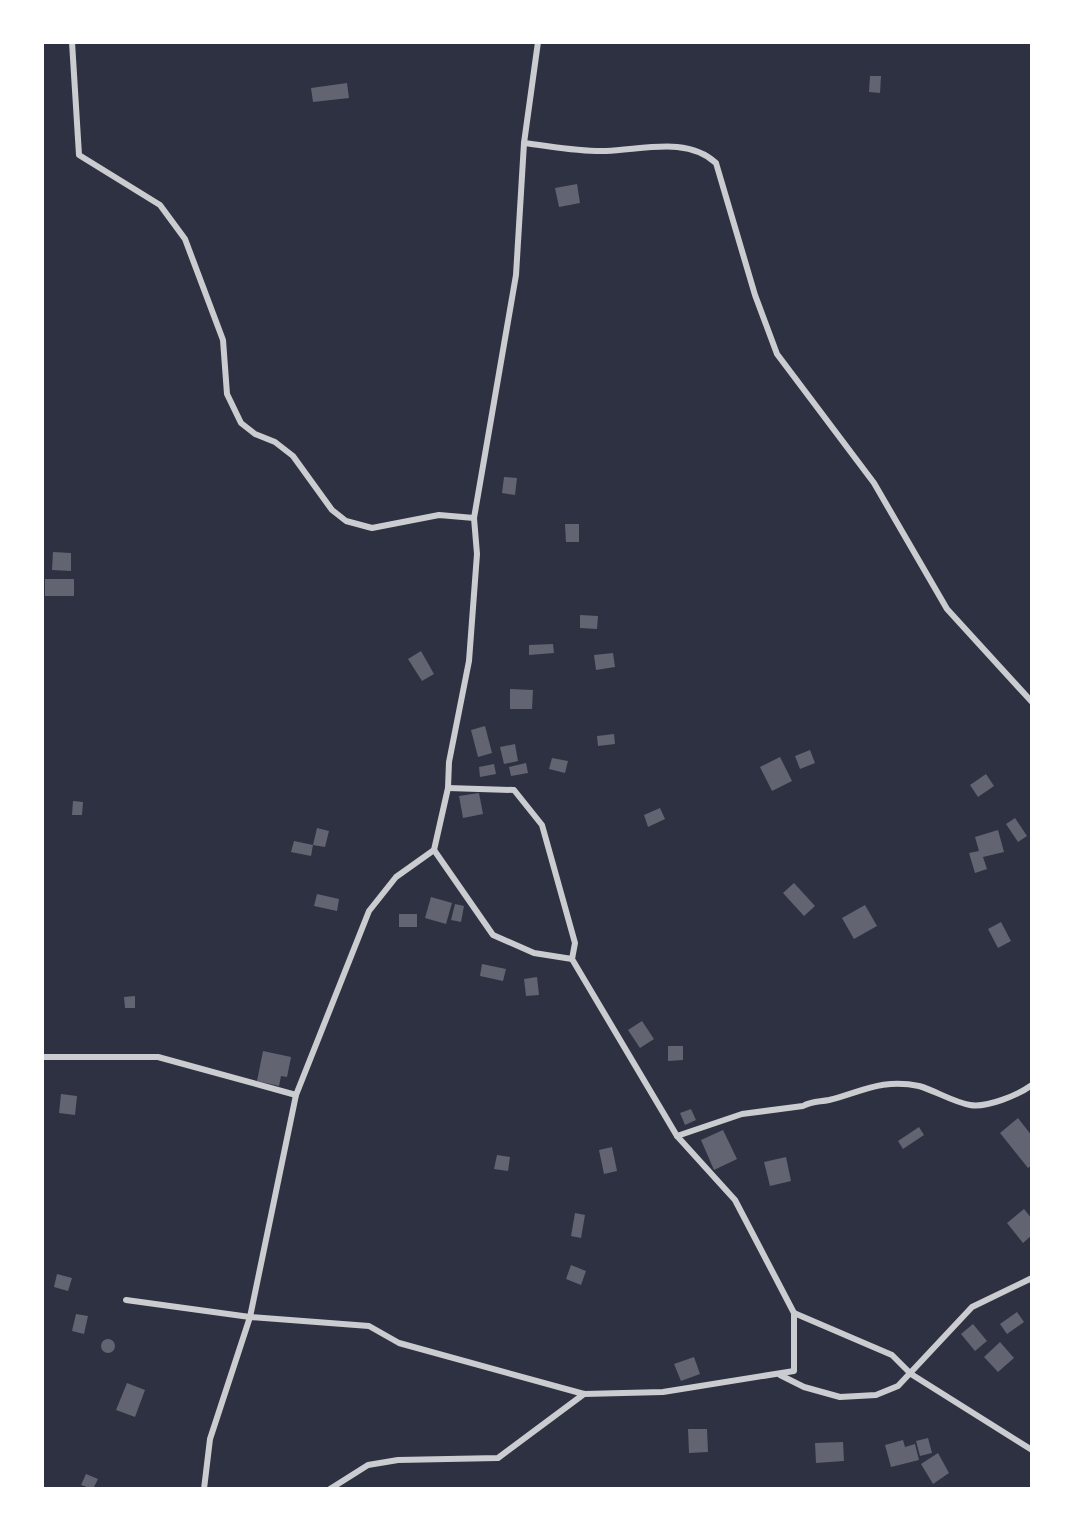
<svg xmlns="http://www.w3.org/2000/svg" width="1074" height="1531" font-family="'Noto Serif',serif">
  <rect width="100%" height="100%" fill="#2d3142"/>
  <g fill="#626471">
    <polygon points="870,76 881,76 880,93 869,92"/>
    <polygon points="347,83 349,98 313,102 311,88"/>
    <polygon points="577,184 580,203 559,207 555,188"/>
    <polygon points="504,477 517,478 515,495 502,493"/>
    <polygon points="565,524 579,524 579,542 566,542"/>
    <polygon points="53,552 71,553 71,571 52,570"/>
    <rect x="45" y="579" width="29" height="17"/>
    <polygon points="580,615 598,616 597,629 580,628"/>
    <polygon points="553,644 554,653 529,655 529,645"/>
    <polygon points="421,651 434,674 422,681 408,659"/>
    <polygon points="613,653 615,667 596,670 594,655"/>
    <polygon points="510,689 533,690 532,709 510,709"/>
    <polygon points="485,726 492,753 478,757 471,730"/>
    <polygon points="614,734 615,744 598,746 597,736"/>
    <polygon points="515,744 518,761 504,764 500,747"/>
    <polygon points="810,750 815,763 800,769 795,756"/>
    <polygon points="780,757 792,781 772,791 760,767"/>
    <polygon points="552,758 568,761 565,773 549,769"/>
    <polygon points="526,763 528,773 511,776 509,767"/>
    <polygon points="494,764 496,774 480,777 479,767"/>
    <polygon points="986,774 994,786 978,797 970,785"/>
    <polygon points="479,793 483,814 463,818 459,796"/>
    <polygon points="73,801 83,802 82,815 72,815"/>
    <polygon points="660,808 665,819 648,827 644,815"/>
    <polygon points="1015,818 1027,836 1018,842 1006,824"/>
    <polygon points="317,828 329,831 325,847 313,845"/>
    <polygon points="998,830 1004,852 983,857 987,869 975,873 969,853 979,851 975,837"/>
    <polygon points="294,841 313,845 311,856 291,852"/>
    <polygon points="794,883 815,906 804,916 783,893"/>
    <polygon points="317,894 339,899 337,911 314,906"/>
    <polygon points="431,897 452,903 446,924 425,918"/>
    <polygon points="455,904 464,906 461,922 451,920"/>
    <polygon points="865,905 877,926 854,939 842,918"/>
    <rect x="399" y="914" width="18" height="13"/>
    <polygon points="1001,922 1011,941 998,948 988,929"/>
    <polygon points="482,964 506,969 503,981 480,976"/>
    <polygon points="537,977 539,995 526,996 524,979"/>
    <polygon points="135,996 135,1008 125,1008 124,997"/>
    <polygon points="642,1021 654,1039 640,1048 628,1030"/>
    <polygon points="668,1046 683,1046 683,1060 668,1061"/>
    <polygon points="263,1051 291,1057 287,1077 281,1076 279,1086 257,1081"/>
    <polygon points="61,1094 77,1096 75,1115 59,1113"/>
    <polygon points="691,1109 696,1120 685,1125 680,1113"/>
    <polygon points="1018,1118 1032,1136 1032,1165 1028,1168 1000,1133"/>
    <polygon points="919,1127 924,1135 903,1149 898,1141"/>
    <polygon points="723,1130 737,1159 714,1170 701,1140"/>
    <polygon points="612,1147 617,1171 604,1174 599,1150"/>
    <polygon points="497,1155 510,1157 508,1171 494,1169"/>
    <polygon points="786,1157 791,1181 770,1186 764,1162"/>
    <polygon points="1024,1209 1032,1219 1032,1235 1023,1243 1007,1223"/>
    <polygon points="575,1213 585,1215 581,1238 571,1236"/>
    <polygon points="571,1265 586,1271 581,1285 566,1279"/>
    <polygon points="57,1274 72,1278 68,1291 54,1287"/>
    <polygon points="1017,1312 1024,1322 1007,1334 1000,1324"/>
    <polygon points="76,1314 88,1316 84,1334 72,1331"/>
    <polygon points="973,1324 987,1341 975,1351 961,1334"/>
    <circle cx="108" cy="1346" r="7"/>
    <polygon points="1000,1342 1014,1358 998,1372 984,1357"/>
    <polygon points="694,1357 700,1374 681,1381 674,1364"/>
    <polygon points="127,1383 145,1390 135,1417 116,1410"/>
    <polygon points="688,1429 707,1429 708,1452 689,1453"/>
    <polygon points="928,1438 932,1453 920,1456 916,1441"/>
    <polygon points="903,1440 905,1447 915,1444 919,1460 891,1467 885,1445"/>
    <polygon points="843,1442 844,1461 816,1463 815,1443"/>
    <polygon points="938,1453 949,1473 933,1484 921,1464"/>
    <polygon points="86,1474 98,1479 93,1489 81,1485"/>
  </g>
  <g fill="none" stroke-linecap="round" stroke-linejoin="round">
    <g stroke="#caccd0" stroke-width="6">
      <polyline points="72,42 79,155 160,205 185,239 223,340 227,394 241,423 255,434 275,442 293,456 332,510 346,521 372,528 439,515 474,518"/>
      <path d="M524 143C550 146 579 152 606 151 642 150 687 136 716 163L755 295 777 354 874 483 947 609 1032 702"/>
      <polyline points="448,788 514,790 542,825 575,943 572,959 677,1136 735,1200 794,1313 892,1355 911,1374 1032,1450"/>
      <polyline points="434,850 493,935 534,953 572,959"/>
      <polyline points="42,1057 158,1057 296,1095"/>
      <path d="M677 1136 742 1114 803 1106C812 1101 819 1102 829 1100 861 1092 883 1078 919 1086 936 1091 953 1102 970 1105 987 1108 1018 1095 1032 1085"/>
      <polyline points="126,1300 250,1317 369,1326 399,1343 584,1394 663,1392 794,1371 794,1313"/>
      <polyline points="780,1375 804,1387 840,1397 876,1395 898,1386 972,1307 1032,1278"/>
      <polyline points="204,1489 210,1439 250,1317 296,1095 369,911 396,877 434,850 448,788 449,762 469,661 477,554 474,518 516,275 524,143 538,42"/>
      <polyline points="330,1489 368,1465 398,1460 498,1458 584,1394"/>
    </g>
  </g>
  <rect width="1074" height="1531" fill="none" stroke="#ffffff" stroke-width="88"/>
</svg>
